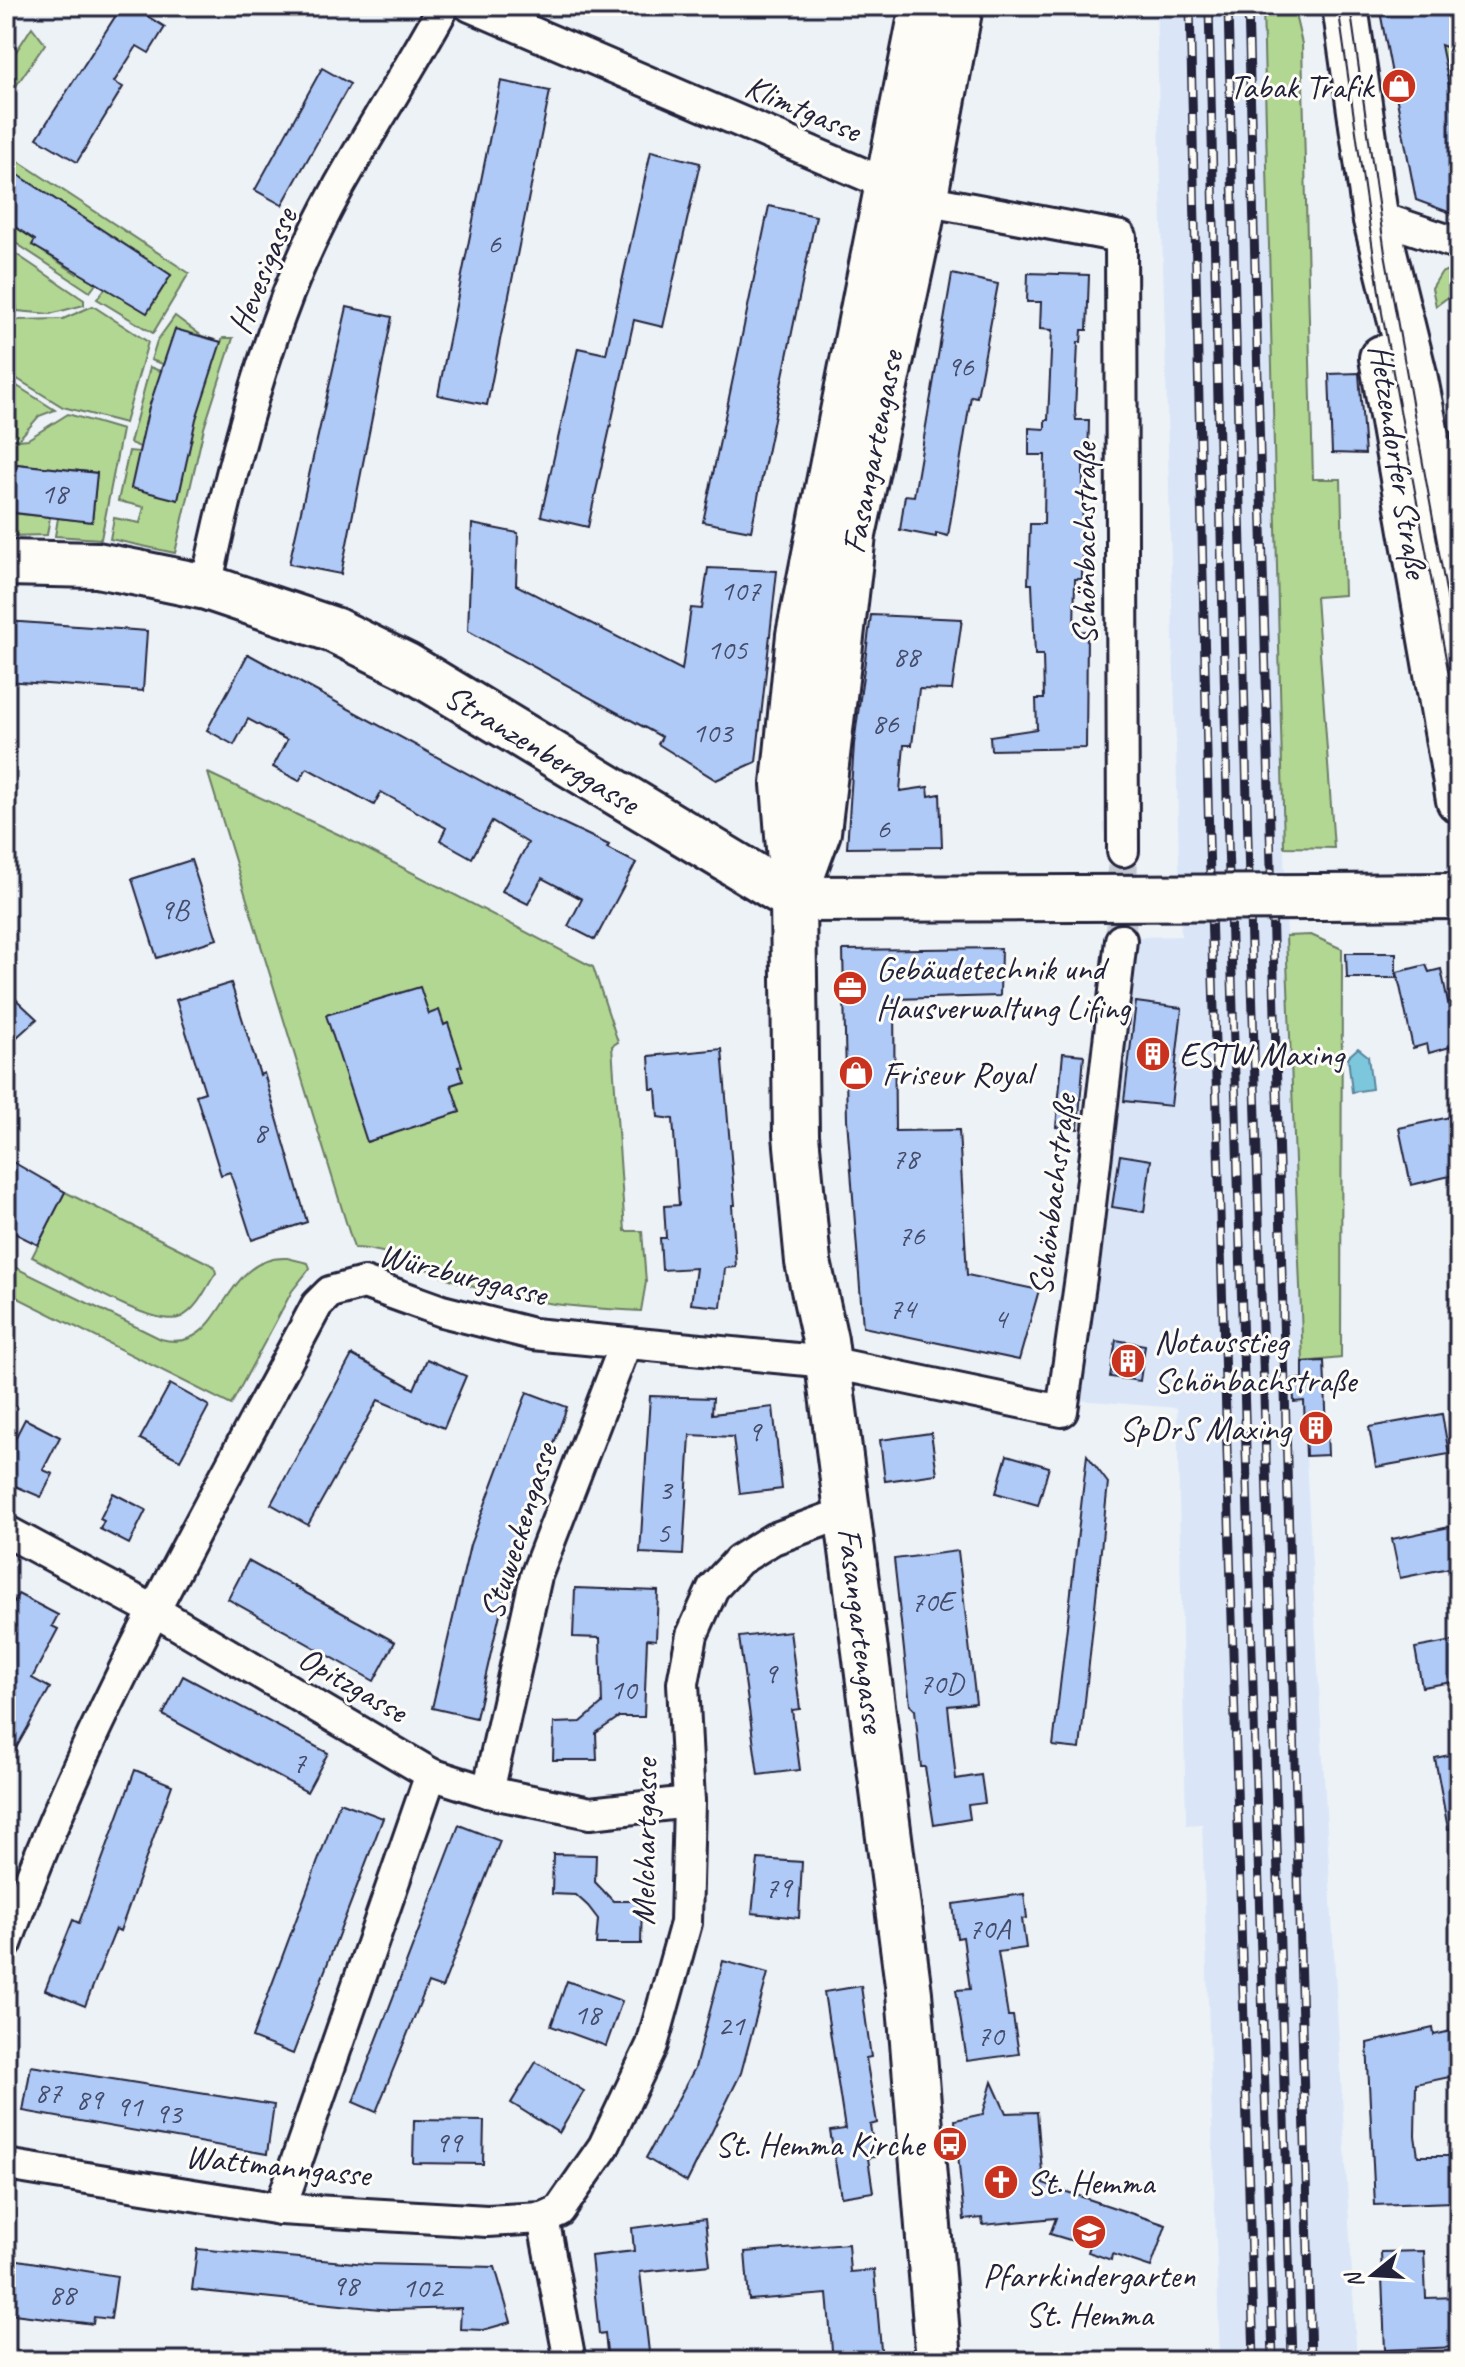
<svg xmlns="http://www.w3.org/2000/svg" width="1465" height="2367" font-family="Caveat,sans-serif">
  <rect width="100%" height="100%" fill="#edf2f7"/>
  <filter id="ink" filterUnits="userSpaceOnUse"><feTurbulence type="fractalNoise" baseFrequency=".0125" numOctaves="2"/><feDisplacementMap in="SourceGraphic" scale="16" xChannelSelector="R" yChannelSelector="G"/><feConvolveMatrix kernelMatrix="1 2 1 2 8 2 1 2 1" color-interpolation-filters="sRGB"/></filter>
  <g filter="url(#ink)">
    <polygon fill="#dae6f7" points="1156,6 1263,6 1284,855 1303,1361 1324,1361 1328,1455 1306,1457 1357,2361 1220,2361 1202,1824 1186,1825 1177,1408 1077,1400 1138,937 1181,936"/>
    <g fill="#b2d792" stroke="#6a7c66" stroke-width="2">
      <polygon points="1263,6 1293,6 1302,44 1313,479 1341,479 1344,595 1316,597 1334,848 1284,847"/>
      <polygon points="1427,15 1459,52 1459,135"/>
      <polygon points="32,27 45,44 11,93 6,89 6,67"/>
      <polygon points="6,153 189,273 153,333 97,299 107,286 147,313 171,275 6,167"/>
      <polygon points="15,226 35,240 33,245 77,274 81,270 98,281 90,292 8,238"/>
      <polygon points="10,250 84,300 84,305 50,314 17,311"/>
      <polygon points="1459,265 1459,296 1447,298 1436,306 1432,288 1441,273"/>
      <polygon points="93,306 148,342 125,423 63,407 6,372 6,327 14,320 63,319"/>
      <polygon points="175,316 202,336 221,342 223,338 233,338 204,428 175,553 110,539 114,518 140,523 144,507 118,501 129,451 139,452 140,447 130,443 150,367 160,371 163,364 151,360 157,341"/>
      <polygon points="6,379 55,410 39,416 18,440 28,439 68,414 122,430 101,539 55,536 58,518 92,522 97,473 17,464 16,468 6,466"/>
      <polygon points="11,513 50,517 47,535 6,536 6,517 11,517"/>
      <path d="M208 773 342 836 593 967 618 1042 612 1046 625 1231H642L646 1282 641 1311C580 1308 522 1303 464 1284 428 1273 392 1248 354 1248Z"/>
      <polygon points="1311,935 1342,949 1341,1358 1303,1362 1286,936"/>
      <path d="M65 1192 214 1266 216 1273C206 1287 198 1309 181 1317 154 1330 61 1271 32 1257Z"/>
      <path d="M287 1258 308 1263 310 1268 292 1291 231 1405 6 1292V1263L161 1339C226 1356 219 1255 287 1258Z"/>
    </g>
    <polygon fill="#7dc7dd" stroke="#59859c" stroke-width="2" points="1358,1048 1368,1056 1372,1089 1352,1092 1348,1057"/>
    <g fill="#afcaf7" stroke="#22223b" stroke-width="2">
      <polygon points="122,6 131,6 165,27 149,53 137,46 114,82 123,87 77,162 37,138"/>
      <polygon points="1379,6 1459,6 1459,52 1441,45 1456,120 1459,121 1459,216 1416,200"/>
      <polygon points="322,68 350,84 282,205 255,190"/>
      <polygon points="501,81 550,91 487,405 438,395"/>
      <polygon points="651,151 700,163 663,327 634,320 588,527 541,516 578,348 606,354"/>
      <polygon points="6,167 171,275 147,313 32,245 35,240 6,221"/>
      <polygon points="769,206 816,216 751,531 703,522"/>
      <polygon points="1028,273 1089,275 1087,330 1082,330 1081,342 1078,342 1075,412 1076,420 1089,420 1088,466 1083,466 1082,579 1075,579 1074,632 1087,631 1086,748 991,750 990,736 1037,729 1036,699 1044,699 1043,655 1035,655 1032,584 1028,584 1030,524 1044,524 1045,455 1029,455 1029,428 1045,429 1045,420 1048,420 1052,330 1040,329 1041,302 1027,302"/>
      <polygon points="952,274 998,284 977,397 971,396 948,536 936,533 936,537 900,530 905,495 914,496"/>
      <polygon points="347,307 392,317 341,574 289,564"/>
      <polygon points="175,329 221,342 196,419 178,500 131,488 149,407"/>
      <polygon points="1359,373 1365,454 1332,453 1329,374"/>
      <polygon points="17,464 97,473 92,522 6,512 6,466 16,468"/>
      <polygon points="472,524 518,533 516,585 682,670 691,608 702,609 708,568 777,571 756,762 716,780 658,744 662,737 468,631"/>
      <polygon points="871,615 962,619 952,690 919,689 912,745 904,745 900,791 928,787 929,796 940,794 942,847 847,848 854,744"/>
      <polygon points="6,621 147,631 143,691 6,681"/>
      <polygon points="248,654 527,806 609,845 607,848 636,863 595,940 568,926 582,899 542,878 528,904 502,891 528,843 492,821 472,858 440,840 446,828 381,792 374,805 307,768 299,781 273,767 287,740 248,719 234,745 207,730"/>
      <polygon points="191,860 217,939 157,958 132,879"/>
      <polygon points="1001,948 1000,996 894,999 895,1131 959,1130 967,1275 1039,1290 1019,1360 863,1327 847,1119 843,950"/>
      <polygon points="1346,953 1396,953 1396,978 1347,978"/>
      <polygon points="1426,965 1429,972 1441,969 1457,1045 1429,1053 1427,1044 1413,1048 1397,972"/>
      <polygon points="231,983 260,1075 264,1073 307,1222 252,1240 230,1172 221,1175 196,1095 205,1092 176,1000"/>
      <polygon points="420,987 429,1014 439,1010 444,1025 448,1023 462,1066 458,1067 463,1081 451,1085 460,1112 367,1142 326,1015"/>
      <polygon points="6,990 37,1019 6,1047"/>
      <polygon points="1136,1002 1182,1008 1171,1106 1124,1101"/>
      <polygon points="722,1049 735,1205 732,1205 736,1267 725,1268 721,1307 691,1304 696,1268 662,1270 660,1238 666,1238 664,1206 679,1205 673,1119 658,1117 656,1089 651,1089 649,1056"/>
      <polygon points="1063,1053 1084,1055 1078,1129 1056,1127"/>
      <polygon points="1459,1115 1459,1174 1411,1185 1399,1128"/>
      <polygon points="1120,1155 1151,1160 1144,1212 1112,1207"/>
      <polygon points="6,1158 65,1192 38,1245 6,1229"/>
      <polygon points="1116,1340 1145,1345 1140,1381 1110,1377"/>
      <polygon points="352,1355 414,1389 427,1359 466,1376 444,1428 378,1400 308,1525 271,1504"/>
      <polygon points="1324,1361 1328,1455 1306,1456 1304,1401 1294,1402 1293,1379 1303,1379 1303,1362"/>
      <polygon points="170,1384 209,1406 180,1460 140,1439"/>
      <polygon points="527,1392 567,1407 513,1557 476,1718 432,1708 470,1545"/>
      <polygon points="650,1396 713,1398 712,1414 773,1407 782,1489 740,1494 733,1437 690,1435 683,1555 640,1553"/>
      <polygon points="1442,1414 1449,1454 1376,1467 1369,1427"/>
      <polygon points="25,1419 60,1437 43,1470 53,1474 41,1497 6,1482 6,1456"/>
      <polygon points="931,1433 937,1474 885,1481 880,1440"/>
      <polygon points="1007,1455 1049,1467 1038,1505 996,1493"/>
      <polygon points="1087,1455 1108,1483 1080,1749 1053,1746"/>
      <polygon points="113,1493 146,1510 129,1544 100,1529 104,1521 100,1519"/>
      <polygon points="1459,1525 1459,1566 1400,1578 1392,1539"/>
      <polygon points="958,1551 976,1703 948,1706 956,1779 981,1775 985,1803 968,1805 970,1819 934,1825 925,1767 921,1767 915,1710 910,1705 894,1559"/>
      <polygon points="248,1561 395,1642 374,1681 228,1599"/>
      <polygon points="575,1588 658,1591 656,1640 647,1639 644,1717 619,1717 596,1733 597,1760 553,1760 554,1723 581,1722 602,1704 600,1638 573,1637"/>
      <polygon points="18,1594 58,1615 52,1626 58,1629 32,1678 50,1688 6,1766 6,1617"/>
      <polygon points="790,1631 800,1709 792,1710 800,1770 758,1775 739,1637"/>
      <polygon points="1459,1640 1459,1681 1422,1687 1415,1648"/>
      <polygon points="183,1676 328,1753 307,1792 163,1715"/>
      <polygon points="1459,1753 1459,1828 1448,1829 1435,1758"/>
      <polygon points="135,1770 172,1785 120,1931 116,1929 85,2006 45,1990 73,1920 79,1923"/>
      <polygon points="340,1802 383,1818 293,2054 252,2038"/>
      <polygon points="459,1825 500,1841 442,1988 428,1983 376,2112 353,2102"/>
      <polygon points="553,1854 596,1855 595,1882 613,1901 642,1901 641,1944 596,1944 598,1919 588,1906 576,1895 552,1894"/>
      <polygon points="758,1859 802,1862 799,1918 752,1913"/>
      <polygon points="1024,1894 1027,1918 1022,1919 1026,1948 998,1952 1008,2016 1013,2016 1019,2054 967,2061 956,1990 970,1989 963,1937 957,1938 953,1904"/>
      <polygon points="723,1961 768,1973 741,2073 687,2182 646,2158 695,2068"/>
      <polygon points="567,1981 622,2001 606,2046 551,2026"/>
      <polygon points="861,1986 871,2057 866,2058 877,2123 870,2125 875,2157 868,2158 873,2192 841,2197 830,2131 845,2129 824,1992"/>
      <polygon points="1433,2028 1434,2035 1459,2029 1459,2075 1416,2084 1415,2136 1418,2156 1451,2156 1452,2202 1375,2205 1367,2043"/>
      <polygon points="536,2062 584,2091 559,2133 511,2103"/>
      <polygon points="31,2066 274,2105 267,2154 23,2111"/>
      <polygon points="992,2082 1006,2113 1037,2112 1043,2184 1166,2225 1151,2267 1112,2254 1111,2260 1088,2252 1090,2246 1050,2234 1056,2218 983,2225 982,2218 964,2220 955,2120 983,2114"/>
      <polygon points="414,2120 484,2121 483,2164 413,2163"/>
      <polygon points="705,2219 710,2265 640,2272 650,2361 608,2361 605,2333 599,2334 591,2256 634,2251 632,2228"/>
      <polygon points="848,2244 850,2272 874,2270 882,2361 833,2361 827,2294 749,2300 745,2252"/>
      <polygon points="197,2249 367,2264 495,2267 511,2322 483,2330 460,2329 461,2308 390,2310 192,2290"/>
      <polygon points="1424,2251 1426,2298 1459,2297 1459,2347 1385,2350 1381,2252"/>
      <polygon points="6,2258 117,2276 111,2319 94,2317 93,2324 6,2313"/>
    </g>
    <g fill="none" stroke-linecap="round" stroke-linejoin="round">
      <polyline stroke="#c4c8d1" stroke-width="30" stroke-dasharray="30 15" stroke-linecap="butt" points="1121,940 1123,851"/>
      <g stroke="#22223b" stroke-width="36">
        <g id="street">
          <polyline points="470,6 924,200 1121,237 1123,851"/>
          <polyline points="1375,216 1459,244"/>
          <path d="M206 587C227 487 257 366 297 272 336 179 396 95 444 6"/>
          <polyline points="6,1531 155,1611 431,1774 488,1792 590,1813 689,1802"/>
          <polyline points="488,1792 536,1576 625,1345"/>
          <path d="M6 1944C86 1720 206 1514 317 1305L330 1292 364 1283 442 1311 533 1334 828 1362 1062 1411 1084 1256 1121 940"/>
          <polyline points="6,2165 280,2209 487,2221 543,2218 559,2211 604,2146 652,2045 686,1923 689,1802 683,1683 692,1635 713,1588 739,1560 773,1539 847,1512"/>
          <polyline points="280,2209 431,1774"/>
          <polyline points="543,2218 570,2361"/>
        </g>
      </g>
      <g stroke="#22223b" stroke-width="50">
        <g id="secondary">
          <polyline points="923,6 799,635 784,784 793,899 796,1135 808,1262 825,1340 909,1993 939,2361"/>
          <polyline points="1345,6 1375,216 1414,374 1459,602"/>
          <polyline points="1382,358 1459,800"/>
          <polyline points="6,563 97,565 138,573 206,587 334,630 407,666 793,899 1078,898"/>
          <polyline points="797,889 818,832 853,535 920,223 960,6"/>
          <polyline points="1317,897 1459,896"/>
        </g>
      </g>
      <use href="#street" stroke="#fdfcf7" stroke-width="30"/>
      <use href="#secondary" stroke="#fdfcf7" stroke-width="44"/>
      <g stroke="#22223b" stroke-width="2">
        <polyline points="1338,6 1382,313 1459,729"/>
        <polyline points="1350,6 1385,253 1459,663"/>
      </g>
      <g stroke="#22223b" stroke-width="9">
        <g id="rail">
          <polyline points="1190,6 1209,842 1254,2361"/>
          <polyline points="1209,6 1228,841 1273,2361"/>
          <polyline points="1228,6 1248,843 1292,2361"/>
          <polyline points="1248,6 1311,2361"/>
        </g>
      </g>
      <use href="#rail" stroke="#fdfcf7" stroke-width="6" stroke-dasharray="18" stroke-linecap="butt"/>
      <g stroke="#22223b" stroke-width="50" stroke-linecap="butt">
        <polyline id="secondary-bridge" points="1078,898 1317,897"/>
      </g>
      <use href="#secondary-bridge" stroke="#fdfcf7" stroke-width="44"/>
    </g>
  </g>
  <defs>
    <g id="shop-disc" transform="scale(1.8)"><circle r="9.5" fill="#c8321e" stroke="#fdfcf7"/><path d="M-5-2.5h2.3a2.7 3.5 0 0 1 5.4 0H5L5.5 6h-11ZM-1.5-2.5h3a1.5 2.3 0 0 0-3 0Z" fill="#fff"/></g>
    <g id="office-disc" transform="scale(1.8)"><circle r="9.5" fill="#c8321e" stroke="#fdfcf7"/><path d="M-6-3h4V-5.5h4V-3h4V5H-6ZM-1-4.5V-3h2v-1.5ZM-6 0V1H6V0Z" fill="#fff"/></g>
    <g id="building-disc" transform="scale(1.8)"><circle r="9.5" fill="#c8321e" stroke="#fdfcf7"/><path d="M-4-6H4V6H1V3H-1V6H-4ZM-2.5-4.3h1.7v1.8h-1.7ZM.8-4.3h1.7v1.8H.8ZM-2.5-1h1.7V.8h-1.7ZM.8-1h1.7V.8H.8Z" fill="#fff"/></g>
    <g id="bus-disc" transform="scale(1.8)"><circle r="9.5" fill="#c8321e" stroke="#fdfcf7"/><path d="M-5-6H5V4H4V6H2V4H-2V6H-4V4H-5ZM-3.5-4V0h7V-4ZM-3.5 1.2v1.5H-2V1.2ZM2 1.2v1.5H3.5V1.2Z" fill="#fff"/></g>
    <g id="church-disc" transform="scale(1.8)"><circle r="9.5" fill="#c8321e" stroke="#fdfcf7"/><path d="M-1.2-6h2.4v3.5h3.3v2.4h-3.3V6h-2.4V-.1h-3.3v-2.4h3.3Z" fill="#fff"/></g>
    <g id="school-disc" transform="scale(1.8)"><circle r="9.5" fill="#c8321e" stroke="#fdfcf7"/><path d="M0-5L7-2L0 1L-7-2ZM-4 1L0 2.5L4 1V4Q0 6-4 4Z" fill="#fff"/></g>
  </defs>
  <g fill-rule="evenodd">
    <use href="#shop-disc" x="1399" y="86"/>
    <use href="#office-disc" x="850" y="988"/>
    <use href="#building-disc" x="1153" y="1054"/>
    <use href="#shop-disc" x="856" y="1073"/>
    <use href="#building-disc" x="1128" y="1361"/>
    <use href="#building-disc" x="1316" y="1428"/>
    <use href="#bus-disc" x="950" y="2144"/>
    <use href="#church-disc" x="1001" y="2182"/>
    <use href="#school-disc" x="1089" y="2232"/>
  </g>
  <g text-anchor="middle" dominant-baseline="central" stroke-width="6" stroke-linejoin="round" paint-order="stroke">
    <g font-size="30" fill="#454c6a">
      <text x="494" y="243">6</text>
      <text x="960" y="366">96</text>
      <text x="54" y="493">18</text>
      <text x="740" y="590">107</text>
      <text x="727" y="649">105</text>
      <text x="906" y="656">88</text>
      <text x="885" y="723">86</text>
      <text x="712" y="732">103</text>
      <text x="883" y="828">6</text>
      <text x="174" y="909">9B</text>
      <text x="260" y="1132">8</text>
      <text x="905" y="1158">78</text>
      <text x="911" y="1235">76</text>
      <text x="902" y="1308">74</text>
      <text x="1000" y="1318">4</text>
      <text x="754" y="1431">9</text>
      <text x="665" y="1489">3</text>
      <text x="663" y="1532">5</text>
      <text x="932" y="1601">70E</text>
      <text x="770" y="1673">9</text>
      <text x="941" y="1683">70D</text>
      <text x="623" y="1689">10</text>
      <text x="299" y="1762">7</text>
      <text x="778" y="1887">79</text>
      <text x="989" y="1928">70A</text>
      <text x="587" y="2014">18</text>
      <text x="731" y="2025">21</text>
      <text x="990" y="2035">70</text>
      <text x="48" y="2092">87</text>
      <text x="89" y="2099">89</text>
      <text x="129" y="2106">91</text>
      <text x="168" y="2113">93</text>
      <text x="448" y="2142">99</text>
      <text x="345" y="2285">98</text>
      <text x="422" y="2287">102</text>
      <text x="62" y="2294">88</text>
    </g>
    <g font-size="34" fill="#22223b" stroke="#fdfcf7" text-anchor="start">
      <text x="1373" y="86" text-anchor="end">Tabak Trafik</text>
      <text x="876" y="968">Gebäudetechnik und<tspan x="876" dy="39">Hausverwaltung Lifing</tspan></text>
      <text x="1179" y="1054">ESTW Maxing</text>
      <text x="882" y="1073">Friseur Royal</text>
      <text x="1154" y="1341">Notausstieg<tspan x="1154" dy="39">Schönbachstraße</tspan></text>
      <text x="1290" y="1428" text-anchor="end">SpDrS Maxing</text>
      <text x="924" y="2144" text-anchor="end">St. Hemma Kirche</text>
      <text x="1027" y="2182">St. Hemma</text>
      <text x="1089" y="2275" text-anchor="middle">Pfarrkindergarten<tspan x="1089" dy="39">St. Hemma</tspan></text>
    </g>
    <g font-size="34" fill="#22223b" stroke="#fdfcf7">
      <text transform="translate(803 108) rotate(23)">Klimtgasse</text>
      <text transform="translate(262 271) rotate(-68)">Hevesigasse</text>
      <text transform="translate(872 452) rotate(-79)">Fasangartengasse</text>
      <text transform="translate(1399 461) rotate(81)">Hetzendorfer Straße</text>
      <text transform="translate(1084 544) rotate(-90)">Schönbachstraße</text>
      <text transform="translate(542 749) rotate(31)">Stranzenberggasse</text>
      <text transform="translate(1052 1195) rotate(-83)">Schönbachstraße</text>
      <text transform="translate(463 1274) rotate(14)">Würzburggasse</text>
      <text transform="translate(518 1531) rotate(-72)">Stuweckengasse</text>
      <text transform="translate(862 1630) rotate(83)">Fasangartengasse</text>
      <text transform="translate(353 1684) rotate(30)">Opitzgasse</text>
      <text transform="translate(644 1842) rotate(-89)">Melchartgasse</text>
      <text transform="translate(278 2165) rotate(6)">Wattmanngasse</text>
    </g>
  </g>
  <rect width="1465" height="2367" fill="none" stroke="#fdfcf7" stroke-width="32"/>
  <rect x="16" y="16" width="1433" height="2335" fill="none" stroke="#22223b" stroke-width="3" filter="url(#ink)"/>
  <g transform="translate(1373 2275) rotate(252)" stroke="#fdfcf7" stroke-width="6" paint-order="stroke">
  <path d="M0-6L14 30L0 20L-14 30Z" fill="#22223b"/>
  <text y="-12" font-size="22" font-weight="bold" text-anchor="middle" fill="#22223b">N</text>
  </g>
</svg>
